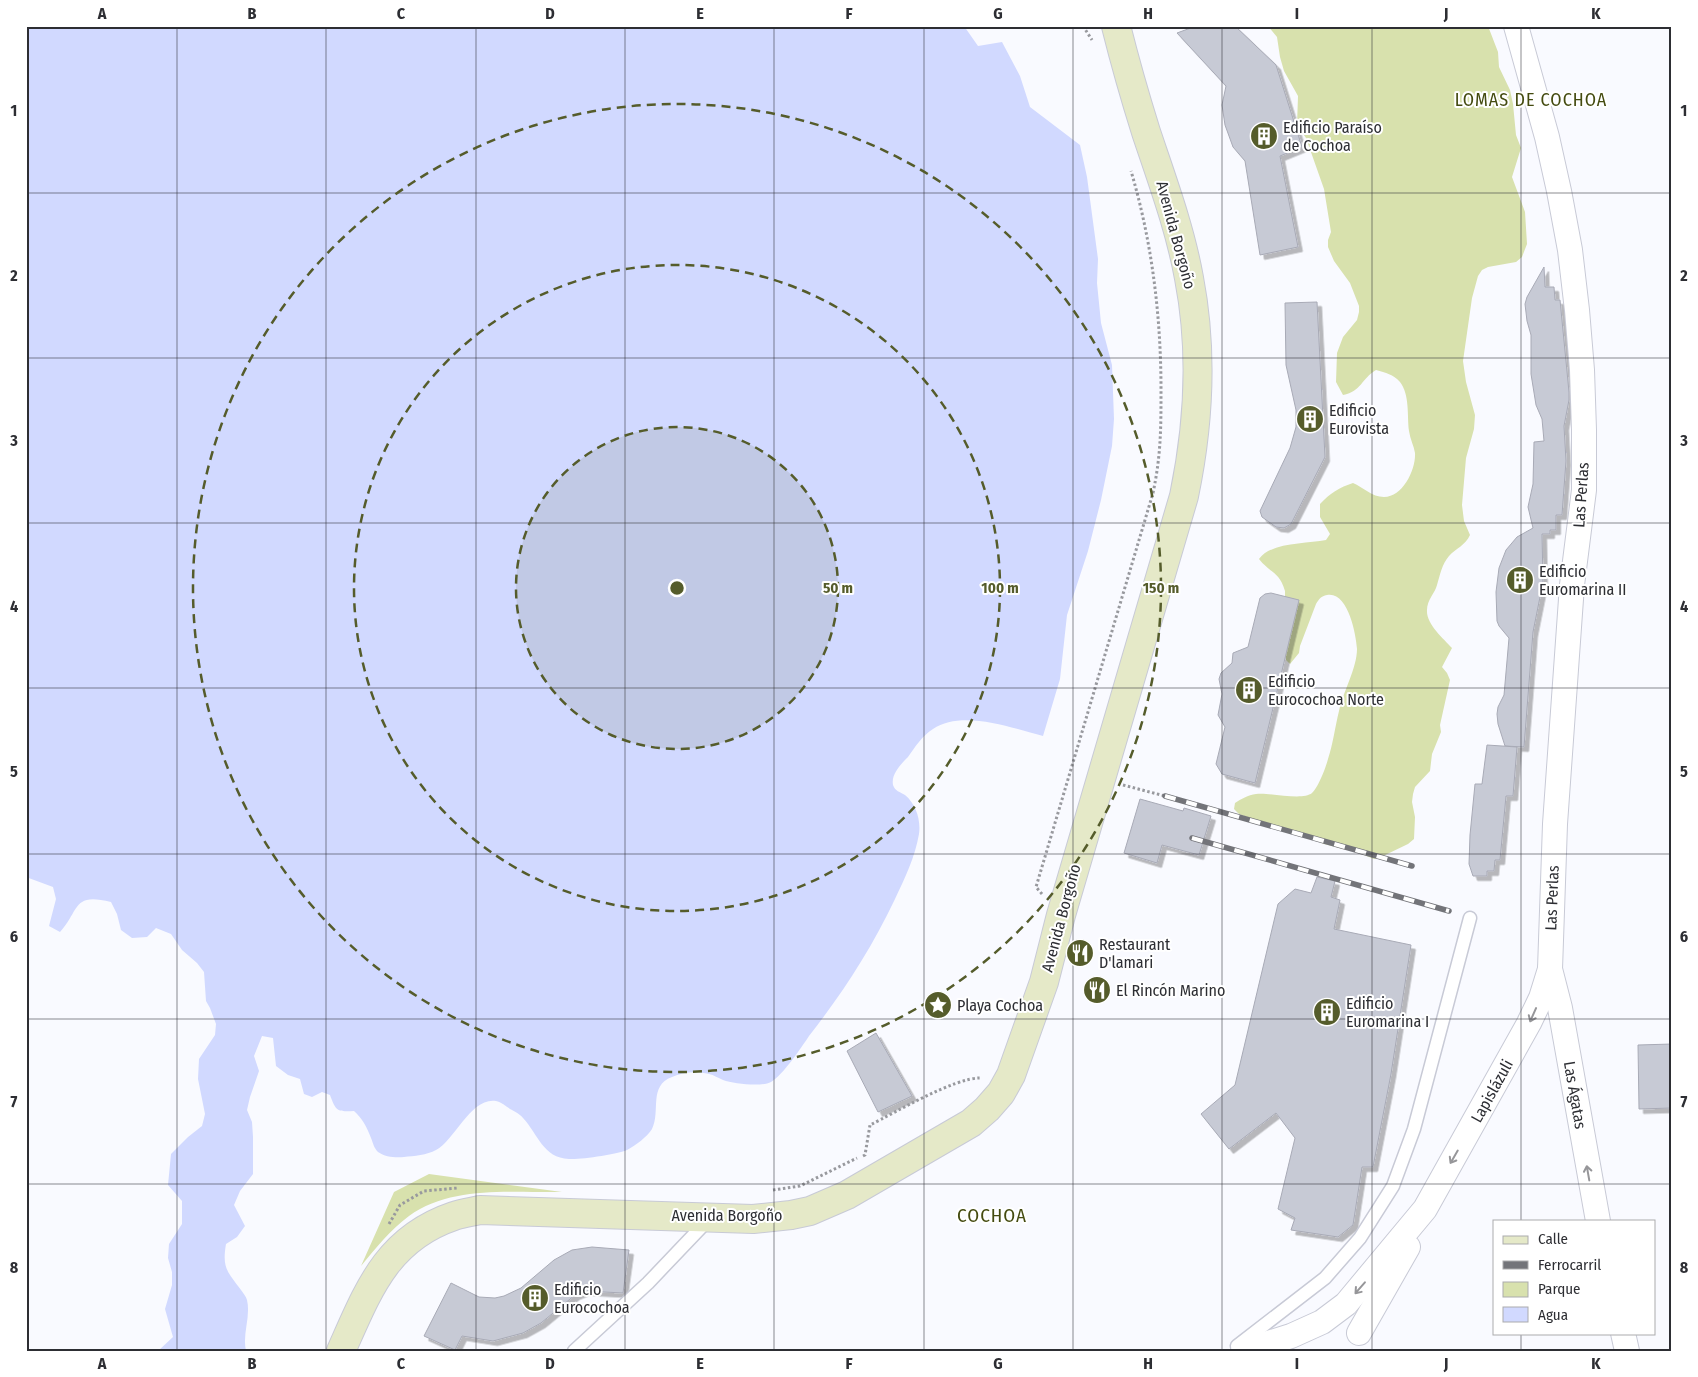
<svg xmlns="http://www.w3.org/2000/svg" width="1698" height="1377" font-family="'Fira Sans Condensed',sans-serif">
  <defs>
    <filter id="shadow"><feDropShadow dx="4.5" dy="4.5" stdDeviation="0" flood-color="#0004"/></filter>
  </defs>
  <rect width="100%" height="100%" fill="#f9faff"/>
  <g fill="#d8e1ad">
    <path d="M1268 26H1488L1498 52 1499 67 1510 90 1513 104 1516 135 1521 148 1512 177 1525 212 1527 244 1522 257 1516 262 1488 267 1482 270 1478 276 1472 298 1463 361 1466 382 1475 415 1474 429 1466 458 1462 505 1464 521 1470 535C1465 546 1456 548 1449 556 1442 564 1440 575 1437 585 1435 593 1427 600 1427 610 1426 624 1443 638 1452 648L1442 667 1447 673 1450 680 1440 725 1441 732 1432 754 1430 771 1415 787 1413 794 1412 802 1415 817 1414 839 1408 844 1381 857 1374 859 1359 853 1324 844 1304 835 1274 827 1239 814 1234 809 1235 803C1241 799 1248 795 1256 794 1270 792 1302 801 1312 793 1318 788 1326 767 1328 759 1333 744 1335 727 1339 711 1343 692 1357 668 1357 649 1356 634 1348 591 1327 595 1321 596 1319 599 1316 604L1300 646 1299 653 1290 664 1286 660 1285 654V591C1279 571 1271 574 1259 559 1271 542 1306 544 1326 540L1330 534 1320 517V504C1329 494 1340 487 1353 483 1363 487 1372 497 1384 497 1403 497 1416 469 1415 453 1414 446 1410 439 1409 431 1407 416 1410 395 1400 382 1393 374 1386 373 1376 370 1361 379 1362 391 1343 395L1336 382 1337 353 1343 337 1357 320 1359 312V306L1350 283 1334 261 1328 247V240L1331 232 1324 189 1306 138 1297 125 1298 96 1284 71 1280 57 1277 37Z"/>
    <path d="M429 1174 562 1192C512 1193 452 1185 409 1216 390 1230 376 1248 361 1266L394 1192Z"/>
  </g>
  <path fill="#d1d9ff" d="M26 26H964L978 46 1002 42 1020 76 1030 107 1080 145 1087 177 1098 259 1097 283 1101 323 1112 365 1114 419 1112 446 1101 500 1088 551 1067 615 1060 679 1043 736C1012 728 962 709 933 729 922 736 915 747 908 757 901 764 891 774 893 785 895 791 900 792 905 795 916 804 921 820 919 834 915 857 905 878 895 899 870 951 844 991 809 1036 801 1048 783 1075 771 1082 762 1087 734 1084 723 1080 718 1078 714 1075 709 1074 696 1071 683 1072 672 1077 648 1086 661 1111 652 1129 647 1137 636 1145 627 1150 618 1154 580 1160 569 1159 543 1158 538 1134 523 1118 520 1114 514 1111 510 1109 506 1106 501 1102 496 1101 471 1097 455 1140 436 1150 427 1155 414 1156 404 1157 396 1158 385 1157 378 1152 374 1148 373 1143 371 1138 367 1127 362 1118 354 1111 337 1112 336 1111 330 1095L322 1092 312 1097 304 1094 300 1079 288 1075 276 1066 273 1038 262 1036 254 1056 259 1071 250 1097 247 1110 252 1122 253 1137V1174L240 1191 234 1205 245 1226 237 1237 226 1244C222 1268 227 1271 241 1290 243 1293 246 1296 247 1300 251 1317 242 1334 246 1351H158L173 1337 165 1309 172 1285V1272L168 1258 169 1244 182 1224V1201L168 1185 171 1154 188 1137 202 1126 205 1114 198 1079 199 1059 215 1035 216 1024 210 1008 206 1001 204 972 197 963 182 950 171 934 156 928 147 937 132 938 121 930 117 914 111 902C72 892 80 910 60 932L49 926 56 899 53 887 26 877Z"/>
  <g fill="#c7cad5" stroke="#a8aab6" filter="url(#shadow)">
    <polygon points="1196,26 1235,26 1276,65 1302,147 1280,156 1298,247 1260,255 1245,161 1233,147 1225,125 1222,105 1226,86 1177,33"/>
    <polygon points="1544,267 1545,287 1554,287 1555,300 1560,300 1569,392 1569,400 1564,426 1566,461 1562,515 1556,515 1556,530 1550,530 1550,534 1542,534 1543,582 1533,632 1524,747 1505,746 1498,724 1497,714 1498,707 1504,695 1509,638 1499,626 1497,621 1496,592 1499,568 1506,550 1517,537 1533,528 1528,507 1533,484 1534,442 1544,441 1542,419 1536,405 1531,374 1531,335 1527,321 1525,304 1527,297"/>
    <polygon points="1317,302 1325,457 1291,524 1284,528 1276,527 1262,517 1260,511 1290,448 1296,427 1296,410 1286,365 1285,303"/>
    <polygon points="1271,593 1299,600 1255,783 1222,774 1216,764 1225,727 1218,715 1222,694 1219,679 1221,673 1232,663 1233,653 1248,647 1260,598 1265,594"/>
    <polygon points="1487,745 1517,747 1513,796 1506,796 1500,860 1495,860 1494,871 1487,871 1487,876 1473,876 1469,864 1470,835 1475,784 1482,784"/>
    <polygon points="1140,799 1183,811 1184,808 1211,816 1199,855 1162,845 1157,863 1124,853"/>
    <polygon points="1317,877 1335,881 1331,897 1340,900 1334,929 1411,945 1391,1074 1373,1167 1362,1167 1353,1225 1338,1237 1291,1230 1295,1218 1278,1209 1295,1138 1276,1113 1229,1149 1201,1114 1235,1085 1278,904 1295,889 1311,893"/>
    <polygon points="876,1033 912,1096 878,1112 847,1051"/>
    <polygon points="1672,1044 1672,1108 1639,1109 1638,1045"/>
    <polygon points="592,1247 629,1250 623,1293 585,1291 575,1295 541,1323 523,1333 493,1341 462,1336 455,1350 424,1336 451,1283 479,1297 495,1298 504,1296 521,1288 554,1260 572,1250"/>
  </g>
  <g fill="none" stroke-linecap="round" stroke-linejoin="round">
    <g stroke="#c8cad6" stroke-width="15">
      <g id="service">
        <polyline points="1237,1346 1325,1278 1360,1238 1393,1186 1414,1129 1470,918"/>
        <polyline points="574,1351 648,1283 708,1220"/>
      </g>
    </g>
    <g stroke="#c8cad6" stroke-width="26">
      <g id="minor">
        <polyline points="1516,26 1547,137 1559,191 1570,250 1577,310 1582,370 1584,430 1584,490 1572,585 1555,824 1550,969 1560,1008 1598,1221"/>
        <polyline points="1359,1333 1408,1247"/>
        <polyline points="1623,1333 1627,1351"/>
        <polyline points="1243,1351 1291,1336 1322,1322 1346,1304 1425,1209 1529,1023 1541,998 1550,969"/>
      </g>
    </g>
    <g stroke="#c8cad6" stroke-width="30">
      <path id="secondary" d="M341 1351C368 1291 386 1239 454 1216 462 1213 471 1212 480 1210L753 1219 791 1215 810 1211 847 1195 971 1123 987 1109 1001 1093 1011 1075 1044 982 1061 915 1184 496C1199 424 1203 351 1189 278 1180 228 1162 180 1146 132 1135 97 1125 62 1116 26"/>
    </g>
    <g stroke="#98999e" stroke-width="3" stroke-dasharray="2.5 2.5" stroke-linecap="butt">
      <polyline points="1083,26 1092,40"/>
      <polyline points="1123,785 1165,796"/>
      <path d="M1042 894 1036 887 1153 493C1161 455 1161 428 1161 390 1161 316 1152 242 1131 171"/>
      <path d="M863 1156 865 1155 870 1125C896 1112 954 1078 980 1078"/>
      <polyline points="773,1190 800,1186 857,1158"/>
      <polyline points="389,1224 400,1205 424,1191 458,1188"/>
    </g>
    <use href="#service" stroke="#fff" stroke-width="12"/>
    <use href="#minor" stroke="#fff" stroke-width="24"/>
    <use href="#secondary" stroke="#e5e9c8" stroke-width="28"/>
    <g stroke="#737479" stroke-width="5.5">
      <g id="rail">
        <polyline points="1165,796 1412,866"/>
        <polyline points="1192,838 1449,911"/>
      </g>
    </g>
    <use href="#rail" stroke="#fff" stroke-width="4" stroke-dasharray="11" stroke-linecap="butt"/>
  </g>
  <defs><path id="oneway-shaft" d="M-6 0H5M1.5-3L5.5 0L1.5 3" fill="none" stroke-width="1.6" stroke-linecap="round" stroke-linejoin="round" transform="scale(1.25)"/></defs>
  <g stroke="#969699">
    <use href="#oneway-shaft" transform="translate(1533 1015) rotate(114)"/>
    <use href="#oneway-shaft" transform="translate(1454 1157) rotate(120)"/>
    <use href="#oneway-shaft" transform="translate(1588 1173) rotate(-100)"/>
    <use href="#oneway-shaft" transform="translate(1360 1288) rotate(131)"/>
  </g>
  <path fill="none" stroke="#2d2e33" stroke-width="1" stroke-opacity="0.55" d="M177 26V1351M326 26V1351M476 26V1351M625 26V1351M774 26V1351M924 26V1351M1073 26V1351M1222 26V1351M1372 26V1351M1521 26V1221M26 193H1672M26 358H1672M26 523H1672M26 688H1672M26 854H1672M26 1019H1672M26 1184H1672M1521 1333V1351"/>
  <circle cx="677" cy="588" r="161" fill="#555c2b" fill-opacity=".12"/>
  <g fill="none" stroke="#555c2b" stroke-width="2.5" stroke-dasharray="9 6">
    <circle cx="677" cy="588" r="161"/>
    <circle cx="677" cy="588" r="323"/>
    <circle cx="677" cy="588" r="484"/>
  </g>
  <defs>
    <g id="building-disc" transform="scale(1.4375)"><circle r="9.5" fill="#555c2b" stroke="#fff"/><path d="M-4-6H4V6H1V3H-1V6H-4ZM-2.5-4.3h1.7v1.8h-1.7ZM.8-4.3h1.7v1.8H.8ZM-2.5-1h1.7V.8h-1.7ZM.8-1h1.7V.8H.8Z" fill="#fff"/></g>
    <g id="restaurant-disc" transform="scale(1.4375)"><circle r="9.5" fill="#555c2b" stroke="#fff"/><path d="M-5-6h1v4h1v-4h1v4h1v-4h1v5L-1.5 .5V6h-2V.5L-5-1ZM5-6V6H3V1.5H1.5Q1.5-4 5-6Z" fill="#fff"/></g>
    <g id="sight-disc" transform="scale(1.4375)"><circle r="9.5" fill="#555c2b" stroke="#fff"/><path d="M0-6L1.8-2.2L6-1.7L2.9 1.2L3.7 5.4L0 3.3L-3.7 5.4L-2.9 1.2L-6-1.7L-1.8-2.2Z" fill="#fff"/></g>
  </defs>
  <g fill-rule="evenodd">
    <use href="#building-disc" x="1264" y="136"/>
    <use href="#building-disc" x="1310" y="419"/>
    <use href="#building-disc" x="1520" y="580"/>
    <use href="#building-disc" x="1249" y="690"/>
    <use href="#restaurant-disc" x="1080" y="953"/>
    <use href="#restaurant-disc" x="1097" y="990"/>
    <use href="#sight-disc" x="938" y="1005"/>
    <use href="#building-disc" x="1327" y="1012"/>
    <use href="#building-disc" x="535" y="1298"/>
  </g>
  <g text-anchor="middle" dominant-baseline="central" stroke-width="4" stroke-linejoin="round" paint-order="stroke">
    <g font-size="16" fill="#2d2e33" stroke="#fff" text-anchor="start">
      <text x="1283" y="127">Edificio Paraíso<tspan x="1283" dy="18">de Cochoa</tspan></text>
      <text x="1329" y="410">Edificio<tspan x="1329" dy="18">Eurovista</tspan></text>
      <text x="1539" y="571">Edificio<tspan x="1539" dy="18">Euromarina II</tspan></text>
      <text x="1268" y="681">Edificio<tspan x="1268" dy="18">Eurocochoa Norte</tspan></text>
      <text x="1099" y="944">Restaurant<tspan x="1099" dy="18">D'lamari</tspan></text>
      <text x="1116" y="990">El Rincón Marino</text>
      <text x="1346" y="1003">Edificio<tspan x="1346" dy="18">Euromarina I</tspan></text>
      <text x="957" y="1005">Playa Cochoa</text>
      <text x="554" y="1289">Edificio<tspan x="554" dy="18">Eurocochoa</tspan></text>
    </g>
    <g font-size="16" fill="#2d2e33" stroke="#fff">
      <text transform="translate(1176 235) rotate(75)">Avenida Borgoño</text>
      <text transform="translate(1581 495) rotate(-86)">Las Perlas</text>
      <text transform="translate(1552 898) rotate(-88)">Las Perlas</text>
      <text transform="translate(1061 918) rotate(-75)">Avenida Borgoño</text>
      <text transform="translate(1492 1091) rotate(-61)">Lapislázuli</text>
      <text transform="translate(1575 1095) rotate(80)">Las Ágatas</text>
      <text x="727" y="1215">Avenida Borgoño</text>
    </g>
    <g font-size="18" letter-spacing="1" fill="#444b10" stroke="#fff">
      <text x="1531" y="100">LOMAS DE COCHOA</text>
    </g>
    <g font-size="19" letter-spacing="1" fill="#444b10" stroke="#fff">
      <text x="992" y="1215">COCHOA</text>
    </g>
  </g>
  <circle cx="677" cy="588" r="8" fill="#555c2b" stroke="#fff" stroke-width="2.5"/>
  <g font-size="15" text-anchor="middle" font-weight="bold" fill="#555c2b" stroke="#fff" stroke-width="4" stroke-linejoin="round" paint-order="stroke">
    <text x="838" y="593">50 m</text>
    <text x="1000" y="593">100 m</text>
    <text x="1161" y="593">150 m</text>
  </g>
  <rect width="1698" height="1377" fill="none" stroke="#ffffff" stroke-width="55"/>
  <rect x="1493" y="1220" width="162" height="115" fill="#ffffff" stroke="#ababad"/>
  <rect x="1503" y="1236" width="25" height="8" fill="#e5e9c8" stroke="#ababad"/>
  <text x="1538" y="1244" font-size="15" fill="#2d2e33">Calle</text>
  <rect x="1503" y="1261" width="25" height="8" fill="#737479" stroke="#ababad"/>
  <text x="1538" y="1270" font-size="15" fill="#2d2e33">Ferrocarril</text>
  <rect x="1503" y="1282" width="25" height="15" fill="#d8e1ad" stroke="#ababad"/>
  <text x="1538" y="1294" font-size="15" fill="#2d2e33">Parque</text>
  <rect x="1503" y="1307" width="25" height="15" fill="#d1d9ff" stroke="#ababad"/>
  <text x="1538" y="1320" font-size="15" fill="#2d2e33">Agua</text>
  <rect x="28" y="28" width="1642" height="1322" fill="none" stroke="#2d2e33" stroke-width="2"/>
  <g font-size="16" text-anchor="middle" font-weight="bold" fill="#2d2e33">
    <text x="102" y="19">A</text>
    <text x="252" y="19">B</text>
    <text x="401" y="19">C</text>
    <text x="550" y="19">D</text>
    <text x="700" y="19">E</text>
    <text x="849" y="19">F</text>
    <text x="998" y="19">G</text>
    <text x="1148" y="19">H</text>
    <text x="1297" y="19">I</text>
    <text x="1446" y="19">J</text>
    <text x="1596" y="19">K</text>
    <text x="14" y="116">1</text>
    <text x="1684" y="116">1</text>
    <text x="14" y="281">2</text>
    <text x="1684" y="281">2</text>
    <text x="14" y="446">3</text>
    <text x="1684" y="446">3</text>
    <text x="14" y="612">4</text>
    <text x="1684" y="612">4</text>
    <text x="14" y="777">5</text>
    <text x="1684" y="777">5</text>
    <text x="14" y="942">6</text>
    <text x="1684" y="942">6</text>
    <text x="14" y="1107">7</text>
    <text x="1684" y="1107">7</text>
    <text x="14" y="1273">8</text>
    <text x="1684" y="1273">8</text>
    <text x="102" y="1369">A</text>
    <text x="252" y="1369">B</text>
    <text x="401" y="1369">C</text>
    <text x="550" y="1369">D</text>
    <text x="700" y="1369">E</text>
    <text x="849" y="1369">F</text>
    <text x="998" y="1369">G</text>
    <text x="1148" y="1369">H</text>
    <text x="1297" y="1369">I</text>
    <text x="1446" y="1369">J</text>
    <text x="1596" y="1369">K</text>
  </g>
</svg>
